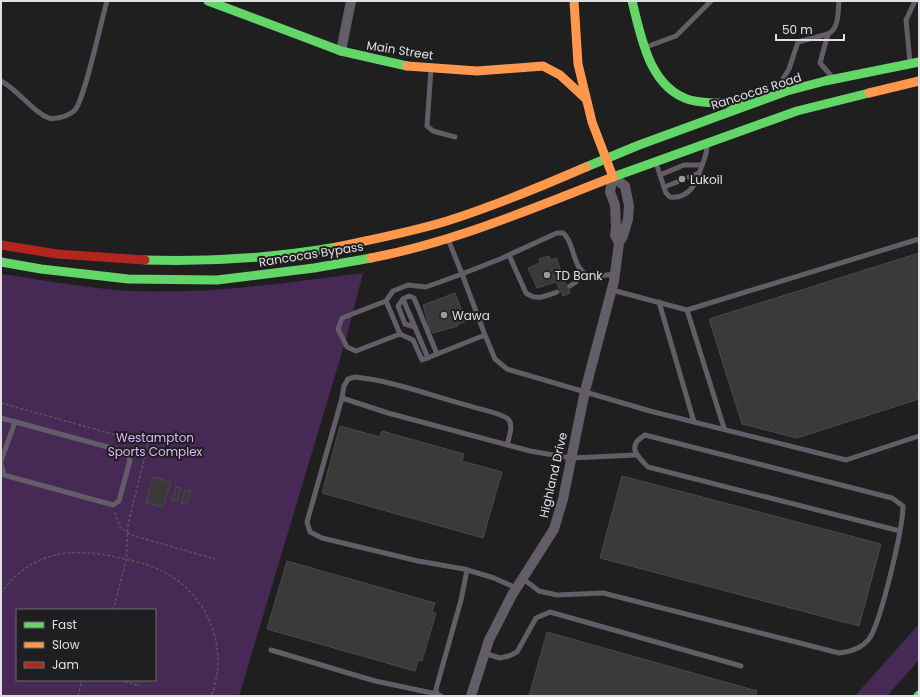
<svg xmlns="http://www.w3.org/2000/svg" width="920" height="697" font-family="Poppins,sans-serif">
  <rect width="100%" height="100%" fill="#1f1f1f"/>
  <g fill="#472956" fill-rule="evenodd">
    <path d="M363 273 346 339 239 696H1V274C45 280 89 289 133 291 210 294 287 283 363 273ZM17 610H155V680H17Z"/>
    <polygon points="919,624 919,660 887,696 855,696"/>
  </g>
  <g fill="#3a3a3a" stroke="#49494a">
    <polygon points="919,253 919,399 797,438 742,424 709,319"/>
    <polygon points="549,256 551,260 556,258 570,293 563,296 556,282 537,288 528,268 540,263 539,259"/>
    <polygon points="455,293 466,321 458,324 458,326 433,333 427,326 429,325 423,305"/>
    <polygon points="340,426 380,437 382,431 464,454 462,461 502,472 483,538 322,493"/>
    <polygon points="622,476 881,544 859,626 600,558"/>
    <polygon points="153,477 171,482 163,507 146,503"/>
    <polygon points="176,487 181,488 177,501 172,500"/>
    <polygon points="185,490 191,491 187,504 181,503"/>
    <polygon points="287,561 435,603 432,612 436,613 422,661 418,660 415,671 267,629"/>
    <polygon points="547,632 757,691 755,696 529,696"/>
  </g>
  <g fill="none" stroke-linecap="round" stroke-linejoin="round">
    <g stroke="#59565a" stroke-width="1.5" stroke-dasharray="3 2" stroke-linecap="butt">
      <polyline points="1,403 148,444 128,524 126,561 113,610"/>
      <polyline points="115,512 120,527 131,535 215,559"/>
      <path d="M1 593C32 550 73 547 120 558 135 561 151 565 164 572 208 595 230 649 211 696"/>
      <polyline points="120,680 140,686"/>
      <polyline points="78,696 82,680"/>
    </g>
    <g stroke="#625d66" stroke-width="5">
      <path d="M828 34C839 29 838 12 839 1"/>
      <polyline points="646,47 676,36 711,1"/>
      <polyline points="910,62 906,20 915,1"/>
      <polyline points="431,69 427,126 433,131 455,137"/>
      <path d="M1 81C18 90 34 113 49 118 57 120 70 115 75 110 85 98 101 21 107 1"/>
      <polyline points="783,91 781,82 789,69 798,42 828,34 820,63 832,77"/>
      <path d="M656 163 666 193 670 197C690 199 696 183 701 168 704 160 707 154 707 146"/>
      <polyline points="660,175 684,165 702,165"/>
      <polyline points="689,177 699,173"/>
      <polyline points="664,187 677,182"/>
      <path d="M448 239 462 274 500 259 557 233H563C569 238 569 242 572 249 580 278 586 278 615 274"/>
      <path d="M509 255 526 293C536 301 546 296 557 292"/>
      <polyline points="570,286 576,282 583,272"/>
      <polyline points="612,290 687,310"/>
      <polyline points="403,299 428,358"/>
      <polyline points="386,301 342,318 338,329 347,347 356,351 400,334"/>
      <polyline points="659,302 694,422"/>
      <polyline points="415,327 405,324 398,306 403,299 409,296 414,298 437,354"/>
      <polyline points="485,335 462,274 426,287 408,285 393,291 386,301 400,334 413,340 422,360 485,335 495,359 507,369 650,411 846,460 919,436"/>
      <path d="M342 398 344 386 348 379 355 377C394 381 432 396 470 406 479 409 501 413 508 419 514 425 509 437 507 445"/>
      <polyline points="1,418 126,452 130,460 119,501 113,505 4,475 1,464"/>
      <polyline points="724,428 687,310 919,239"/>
      <polyline points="1,461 15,422"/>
      <path d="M522 578 539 591 557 595 603 593 839 653C850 652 861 649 869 639 881 622 903 528 903 506L892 498 645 435C626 446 637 456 648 467L900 531"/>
      <polyline points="516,588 494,578 464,569 418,561 322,538 310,532 307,522 342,398 388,413 530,451 571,458 636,455"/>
      <polyline points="271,650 375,681 437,694"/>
      <polyline points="484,653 500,658 509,656 517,652 536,618 550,612 741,666"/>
      <polyline points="441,696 437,694 436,689 461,600 467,570"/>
    </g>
    <g stroke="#625d66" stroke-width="10">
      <polyline points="341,51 351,1"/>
      <polyline points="471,696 489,640 512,595 554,529 563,499 585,391 614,281 619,243 623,236 628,219 629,206 625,186 613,177 610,192 615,205 616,227 615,235 619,243"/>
    </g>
    <g stroke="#63d668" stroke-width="9">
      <polyline points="208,1 341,51 407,66"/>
      <path d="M632 1C641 36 649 88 690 100 706 104 723 103 739 103"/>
      <polyline points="586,167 639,145 787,91 825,81 919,62"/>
      <polyline points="613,177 797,111 869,93"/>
      <path d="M145 260C209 262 273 258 337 247"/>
      <polyline points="1,262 41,269 128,279 217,280 314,268 371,258"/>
      <polyline points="918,696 919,695"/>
    </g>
    <g stroke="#ff974d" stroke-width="9">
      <polyline points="574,1 578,64 592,122 613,177"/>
      <polyline points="407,66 477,71 543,66 560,75 586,99"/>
      <polyline points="869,93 919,81"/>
      <path d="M337 247C374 239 411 232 447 221 494 206 540 187 586 167"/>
      <path d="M371 258C455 242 533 208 613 177"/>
    </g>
    <polyline stroke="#b3261e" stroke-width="9" points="1,245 57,254 145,260"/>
  </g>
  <g fill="#9c9c9d" stroke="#1f1e20" stroke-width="1.5">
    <circle cx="682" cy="179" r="4"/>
    <circle cx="547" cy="275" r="4"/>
    <circle cx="444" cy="315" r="4"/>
  </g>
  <g text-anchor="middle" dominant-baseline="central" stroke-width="4" stroke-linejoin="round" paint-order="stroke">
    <g font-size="12" fill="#e0dfe1" stroke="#1f1e20">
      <text transform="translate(400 50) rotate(9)">Main Street</text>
      <text transform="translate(756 91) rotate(-18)">Rancocas Road</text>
      <text transform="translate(311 254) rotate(-9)">Rancocas Bypass</text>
      <text transform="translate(553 475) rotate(-77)">Highland Drive</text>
    </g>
    <g font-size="12" fill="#e0dfe1" stroke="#1f1e20" text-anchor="start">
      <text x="690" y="179">Lukoil</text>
      <text x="555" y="275">TD Bank</text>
      <text x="452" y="315">Wawa</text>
    </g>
    <g font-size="12" fill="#e0b3fb" stroke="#1f1e20">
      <text x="155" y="437">Westampton<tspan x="155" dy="14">Sports Complex</tspan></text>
    </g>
  </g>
  <rect width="920" height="697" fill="none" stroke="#e0dfe1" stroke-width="4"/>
  <rect x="16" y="609" width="140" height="72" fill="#1f1e20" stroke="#6c6b6d"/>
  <rect x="24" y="622" width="20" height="6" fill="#63d668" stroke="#6c6b6d"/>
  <text x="52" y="629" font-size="12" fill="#e0dfe1">Fast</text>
  <rect x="24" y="642" width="20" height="6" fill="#ff974d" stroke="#6c6b6d"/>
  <text x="52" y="649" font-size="12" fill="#e0dfe1">Slow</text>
  <rect x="24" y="662" width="20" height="6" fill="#b3261e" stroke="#6c6b6d"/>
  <text x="52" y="669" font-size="12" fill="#e0dfe1">Jam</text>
  <path d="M776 34v6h68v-6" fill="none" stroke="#e0dfe1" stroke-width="2"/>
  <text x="782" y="34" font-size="12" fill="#e0dfe1" stroke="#1f1e20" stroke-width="3" paint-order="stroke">50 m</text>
</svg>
